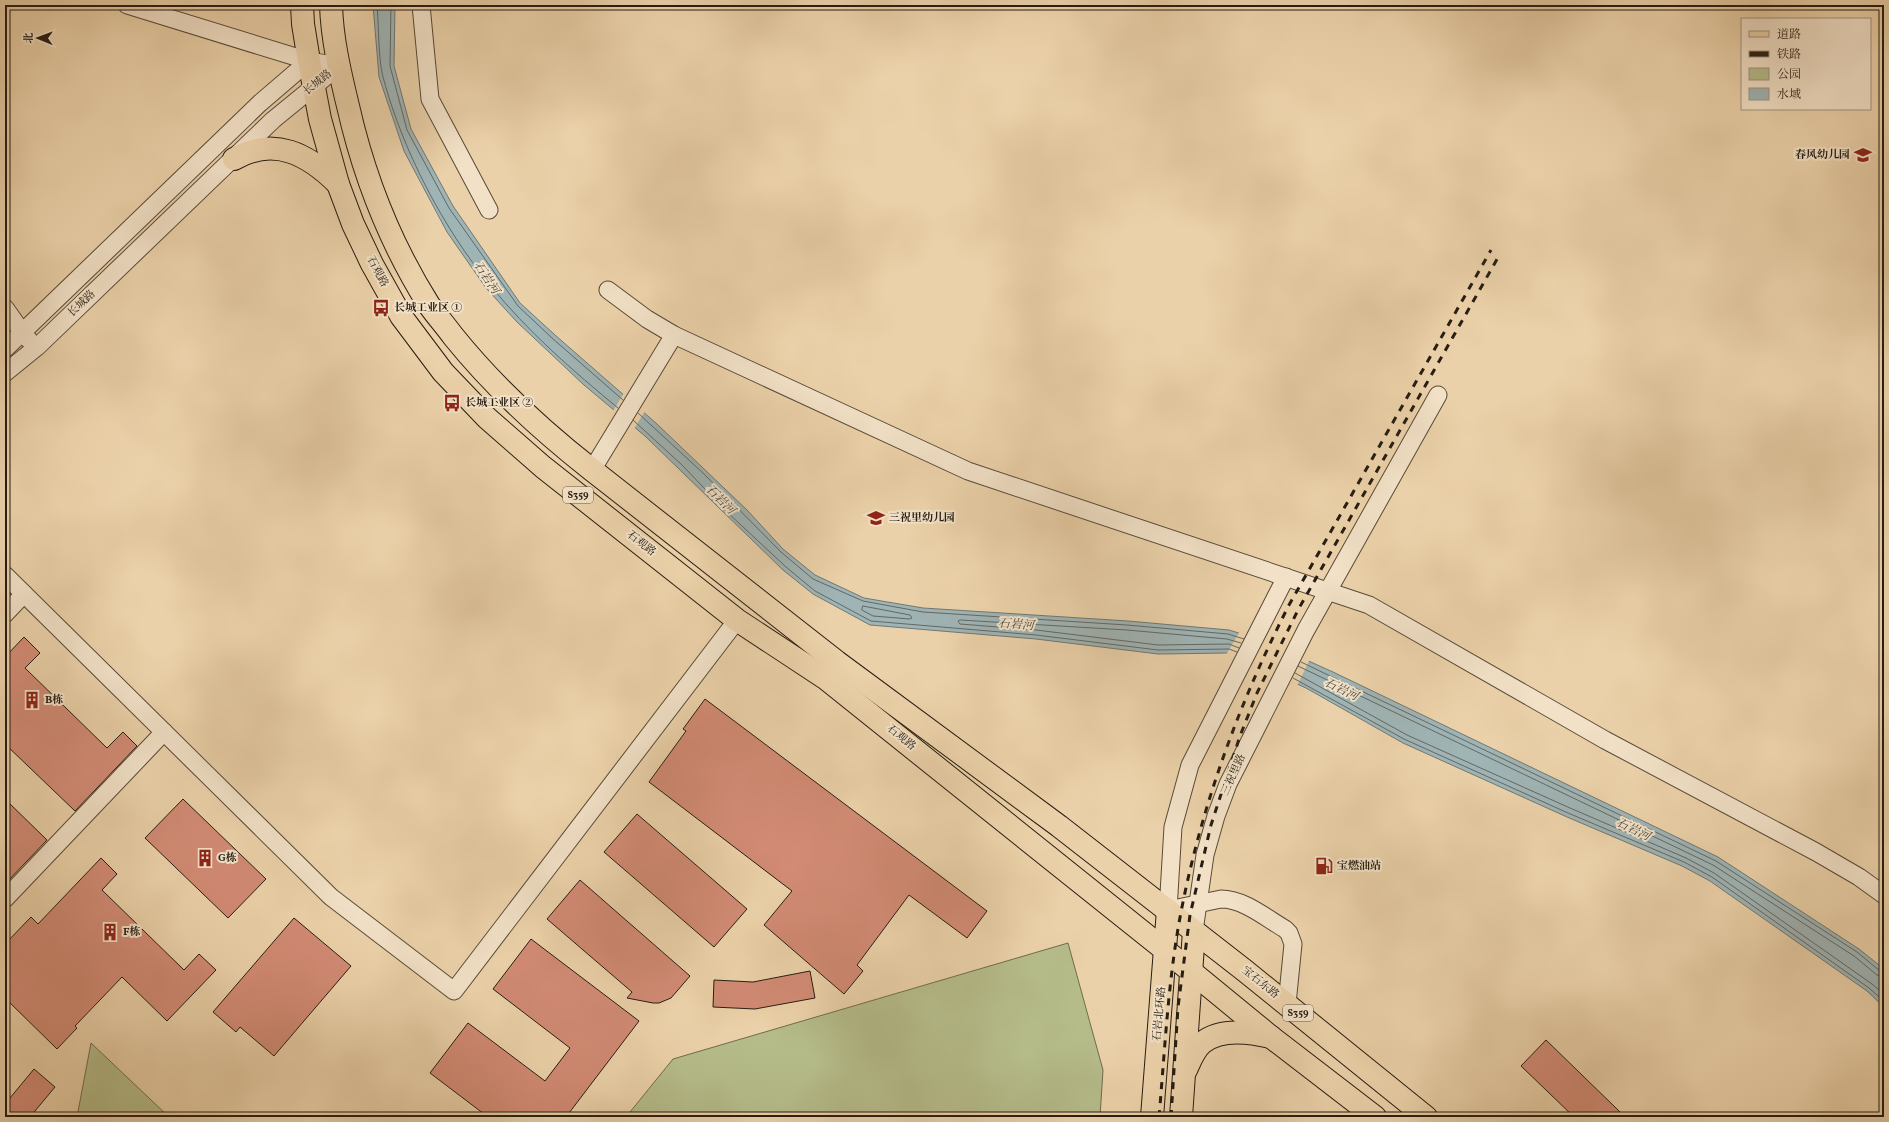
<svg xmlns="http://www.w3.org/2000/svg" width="1889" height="1122" font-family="Vollkorn,'Noto Serif SC',serif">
  <rect width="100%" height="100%" fill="#ebd1a9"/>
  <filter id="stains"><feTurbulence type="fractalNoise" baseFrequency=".005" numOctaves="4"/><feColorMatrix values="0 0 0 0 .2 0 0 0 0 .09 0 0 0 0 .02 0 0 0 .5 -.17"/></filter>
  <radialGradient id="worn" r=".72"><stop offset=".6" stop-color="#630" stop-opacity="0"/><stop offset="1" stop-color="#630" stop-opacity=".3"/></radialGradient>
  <g fill="#b5bc8a" stroke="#6e6c4e">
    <polygon points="1068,943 1103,1070 1100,1117 626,1117 673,1059"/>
    <polygon points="91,1043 169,1117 77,1117"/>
  </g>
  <polygon fill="#9fb4b5" stroke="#6f7874" points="373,5 395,5 394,66 411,129 453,206 520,303 555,335 657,424 747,510 783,549 815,575 864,598 923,608 1128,621 1229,630 1264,641 1333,672 1718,857 1859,949 1884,969 1884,1007 1867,991 1710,881 1682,866 1567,817 1403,743 1306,688 1229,653 1158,654 1036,639 870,625 813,594 783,570 645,436 584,385 517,322 486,288 447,232 404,151 379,77"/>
  <g fill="#ebd1a9">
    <polygon points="624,393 645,411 634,429 613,411"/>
    <polygon points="1240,631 1264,639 1310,659 1297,686 1226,655"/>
  </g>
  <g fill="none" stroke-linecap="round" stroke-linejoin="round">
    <g stroke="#636864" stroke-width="1">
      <path d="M377 5C379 26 378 58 383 77 402 149 443 228 490 285 527 331 573 371 618 408"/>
      <polyline points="391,5 390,66 407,130 449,208 518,306 552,338 623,400"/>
      <polyline points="638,413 704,474 781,552 813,579 863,601 923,612 1127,625 1228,634 1244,639"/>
      <polyline points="633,420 682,465 727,512 786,567 815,591 871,621 1036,635 1158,650 1229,649 1237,652"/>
      <polygon points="863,606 910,615 912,618 910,619 873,616 862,610"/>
      <polyline points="1239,648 1229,644 1158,645 1036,630 960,624 958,621 960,620 1127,630 1227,639 1241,643"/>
      <polyline points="1301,662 1716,861 1857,952 1880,971 1884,972"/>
      <polyline points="1298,666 1713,865 1854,956 1877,975 1884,977"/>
      <polyline points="1295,673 1407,735 1570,808 1686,858 1714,873 1872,984 1884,994"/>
      <polyline points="1293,678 1404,739 1568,813 1684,862 1712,877 1869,988 1884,1001"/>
    </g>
  </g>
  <g fill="#d28b75" stroke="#271d12">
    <polygon points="24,637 40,653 25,668 107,748 123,732 137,746 75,811 5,744 5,657"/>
    <polygon points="705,699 987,911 967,938 909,895 857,965 863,971 844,994 764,925 792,891 649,782 686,731 683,729"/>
    <polygon points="5,799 47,840 5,884"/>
    <polygon points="183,799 266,879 228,918 145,838"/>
    <polygon points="637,814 747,909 714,947 604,852"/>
    <polygon points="101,858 117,874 102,890 184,970 199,954 216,970 167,1021 122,977 75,1026 77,1028 57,1049 5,998 5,944 31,917 38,924"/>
    <polygon points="580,880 690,976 671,998 659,1003 653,1003 627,998 632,992 547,919"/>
    <polygon points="294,918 351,966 274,1056 240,1027 236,1032 213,1012"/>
    <polygon points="531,939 639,1021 566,1117 488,1117 430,1073 468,1023 545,1081 570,1048 493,989"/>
    <polygon points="810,971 815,998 755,1009 713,1007 714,980 753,982"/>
    <polygon points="1546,1040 1617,1109 1625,1117 1574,1117 1521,1066"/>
    <polygon points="34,1069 55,1087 30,1117 5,1117 5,1104"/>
  </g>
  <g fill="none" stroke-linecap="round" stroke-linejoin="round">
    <g stroke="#584a38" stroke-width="19">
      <g id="minor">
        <polyline points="127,5 309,61"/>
        <polyline points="421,5 430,99 489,210"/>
        <polyline points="608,290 647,319 674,335 968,471 1369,605 1605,740 1816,852 1859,877 1884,895"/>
        <polyline points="5,308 22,332 29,340"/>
        <polyline points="5,349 260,103 309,61 339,66"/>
        <polyline points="5,373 37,347 273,120 339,66"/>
        <polyline points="592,470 674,335"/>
        <polyline points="5,575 331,897 454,991 737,620"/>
        <path d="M1286 577 1190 765 1173 827 1168 910 1221 899C1244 899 1266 918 1285 929L1289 933 1293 944 1287 1004"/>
        <polyline points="5,614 24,594"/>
        <polyline points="5,899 164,732"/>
        <polyline points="1194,931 1205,855 1216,816 1228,784 1306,630 1438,395"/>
      </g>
    </g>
    <g stroke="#271d12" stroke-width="24">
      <g id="major">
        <polyline points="302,5 303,24 309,61 320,119 338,184 353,224 372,264 401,316 443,372 487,418 543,467 737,620 825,678 1165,950 1271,1037 1375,1117"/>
        <path d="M331 5C332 39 340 73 348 106 364 177 390 243 429 305 436 315 445 325 453 336 494 387 541 430 592 470L837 662 1059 826 1244 970 1426 1117"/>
        <path d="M234 159C274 136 308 154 338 184"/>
        <path d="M1186 1070C1190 1061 1194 1050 1202 1043 1220 1028 1250 1032 1271 1037"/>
        <polyline points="1152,1117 1168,910"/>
        <polyline points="1181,1117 1194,931"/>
      </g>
    </g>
    <use href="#minor" stroke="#f2e1c7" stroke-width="17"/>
    <use href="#major" stroke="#ebd1a9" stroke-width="22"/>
    <g stroke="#271d12" stroke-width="3" stroke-dasharray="7 7" stroke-linecap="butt">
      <path d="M1159 1117C1165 1049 1168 980 1181 912 1202 804 1239 703 1289 605L1491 250"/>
      <polyline points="1171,1117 1178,1007 1190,915 1211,825 1240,736 1257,693 1298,610 1500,254"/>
    </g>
  </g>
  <defs>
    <g id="school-bare" transform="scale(1.38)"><path d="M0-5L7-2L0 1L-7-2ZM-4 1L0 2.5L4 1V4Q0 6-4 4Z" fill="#8f2418" stroke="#f2e1c7" stroke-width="2.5" paint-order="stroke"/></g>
    <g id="bus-bare" transform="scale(1.38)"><path d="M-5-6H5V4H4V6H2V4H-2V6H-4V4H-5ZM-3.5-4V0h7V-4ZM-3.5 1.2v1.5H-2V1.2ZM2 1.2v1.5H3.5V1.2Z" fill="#8f2418" stroke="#f2e1c7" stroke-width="2.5" paint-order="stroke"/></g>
    <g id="building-bare" transform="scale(1.38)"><path d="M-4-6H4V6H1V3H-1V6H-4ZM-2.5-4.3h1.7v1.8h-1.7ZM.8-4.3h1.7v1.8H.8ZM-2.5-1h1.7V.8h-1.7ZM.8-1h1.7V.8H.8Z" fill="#8f2418" stroke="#f2e1c7" stroke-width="2.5" paint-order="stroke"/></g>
    <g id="fuel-bare" transform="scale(1.38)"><path d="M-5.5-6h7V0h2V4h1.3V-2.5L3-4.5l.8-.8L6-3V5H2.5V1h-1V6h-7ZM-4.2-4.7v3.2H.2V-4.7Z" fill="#8f2418" stroke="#f2e1c7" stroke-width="2.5" paint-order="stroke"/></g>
  </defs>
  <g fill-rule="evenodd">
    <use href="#school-bare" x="1863" y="155"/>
    <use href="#bus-bare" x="381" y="308"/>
    <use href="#bus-bare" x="452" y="403"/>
    <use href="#school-bare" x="876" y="518"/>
    <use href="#building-bare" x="32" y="700"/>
    <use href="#building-bare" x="205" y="858"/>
    <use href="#fuel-bare" x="1324" y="866"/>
    <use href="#building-bare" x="110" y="932"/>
  </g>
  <g text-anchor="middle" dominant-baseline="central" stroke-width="4" stroke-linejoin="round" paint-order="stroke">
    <g fill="#f2e1c7" stroke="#645848" stroke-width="1">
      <rect x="563" y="487" width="30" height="16" rx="3"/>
      <rect x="1283" y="1005" width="30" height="16" rx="3"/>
    </g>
    <g font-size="10" font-weight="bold" fill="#271d12">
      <text x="578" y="495">S359</text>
      <text x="1298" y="1013">S359</text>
    </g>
    <g font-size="11" fill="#271d12" stroke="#f2e1c7">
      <text transform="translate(318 83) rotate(-39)">长城路</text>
      <text transform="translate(377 272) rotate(62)">石观路</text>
      <text transform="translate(82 304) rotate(-44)">长城路</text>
      <text transform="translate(641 544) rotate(38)">石观路</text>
      <text transform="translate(901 738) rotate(39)">石观路</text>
      <text transform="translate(1234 775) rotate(-66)">三祝里路</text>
      <text transform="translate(1260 983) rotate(39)">宝石东路</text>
      <text transform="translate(1160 1014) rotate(-85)">石岩北环路</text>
    </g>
    <g font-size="11" font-weight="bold" fill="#271d12" stroke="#f2e1c7" text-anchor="start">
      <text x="1850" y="155" text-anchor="end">春风幼儿园</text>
      <text x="394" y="308">长城工业区 ①</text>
      <text x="465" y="403">长城工业区 ②</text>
      <text x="889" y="518">三祝里幼儿园</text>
      <text x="45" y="700">B栋</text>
      <text x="218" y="858">G栋</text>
      <text x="1337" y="866">宝燃油站</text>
      <text x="123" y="932">F栋</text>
    </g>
    <g font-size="12" font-style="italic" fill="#4b4a43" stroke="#f2e1c7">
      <text transform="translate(486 278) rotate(56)">石岩河</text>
      <text transform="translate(720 500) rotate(45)">石岩河</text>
      <text transform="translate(1016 625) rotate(4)">石岩河</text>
      <text transform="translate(1341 690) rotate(26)">石岩河</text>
      <text transform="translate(1633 830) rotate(26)">石岩河</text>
    </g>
  </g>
  <rect width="1889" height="1122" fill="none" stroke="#ebd1a9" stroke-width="20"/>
  <rect x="6" y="6" width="1877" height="1110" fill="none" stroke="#271d12" stroke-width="2"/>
  <rect x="10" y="10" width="1869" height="1102" fill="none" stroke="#271d12"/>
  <rect x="1741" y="18" width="130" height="92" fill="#f2e1c7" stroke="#a1937f"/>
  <rect x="1749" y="31" width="20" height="6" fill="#ebd1a9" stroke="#a1937f"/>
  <text x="1777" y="38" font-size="12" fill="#271d12">道路</text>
  <rect x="1749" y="51" width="20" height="6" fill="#271d12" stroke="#a1937f"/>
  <text x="1777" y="58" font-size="12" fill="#271d12">铁路</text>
  <rect x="1749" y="68" width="20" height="12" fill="#b5bc8a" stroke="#a1937f"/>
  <text x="1777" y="78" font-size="12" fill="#271d12">公园</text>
  <rect x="1749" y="88" width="20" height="12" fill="#9fb4b5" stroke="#a1937f"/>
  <text x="1777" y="98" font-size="12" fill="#271d12">水域</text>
  <g transform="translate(38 38) rotate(271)" stroke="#f2e1c7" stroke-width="3" paint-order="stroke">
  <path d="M0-3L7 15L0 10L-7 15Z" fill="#271d12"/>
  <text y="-6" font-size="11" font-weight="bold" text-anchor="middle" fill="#271d12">北</text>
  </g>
  <rect width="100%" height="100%" filter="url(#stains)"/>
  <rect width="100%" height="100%" fill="url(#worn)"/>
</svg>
